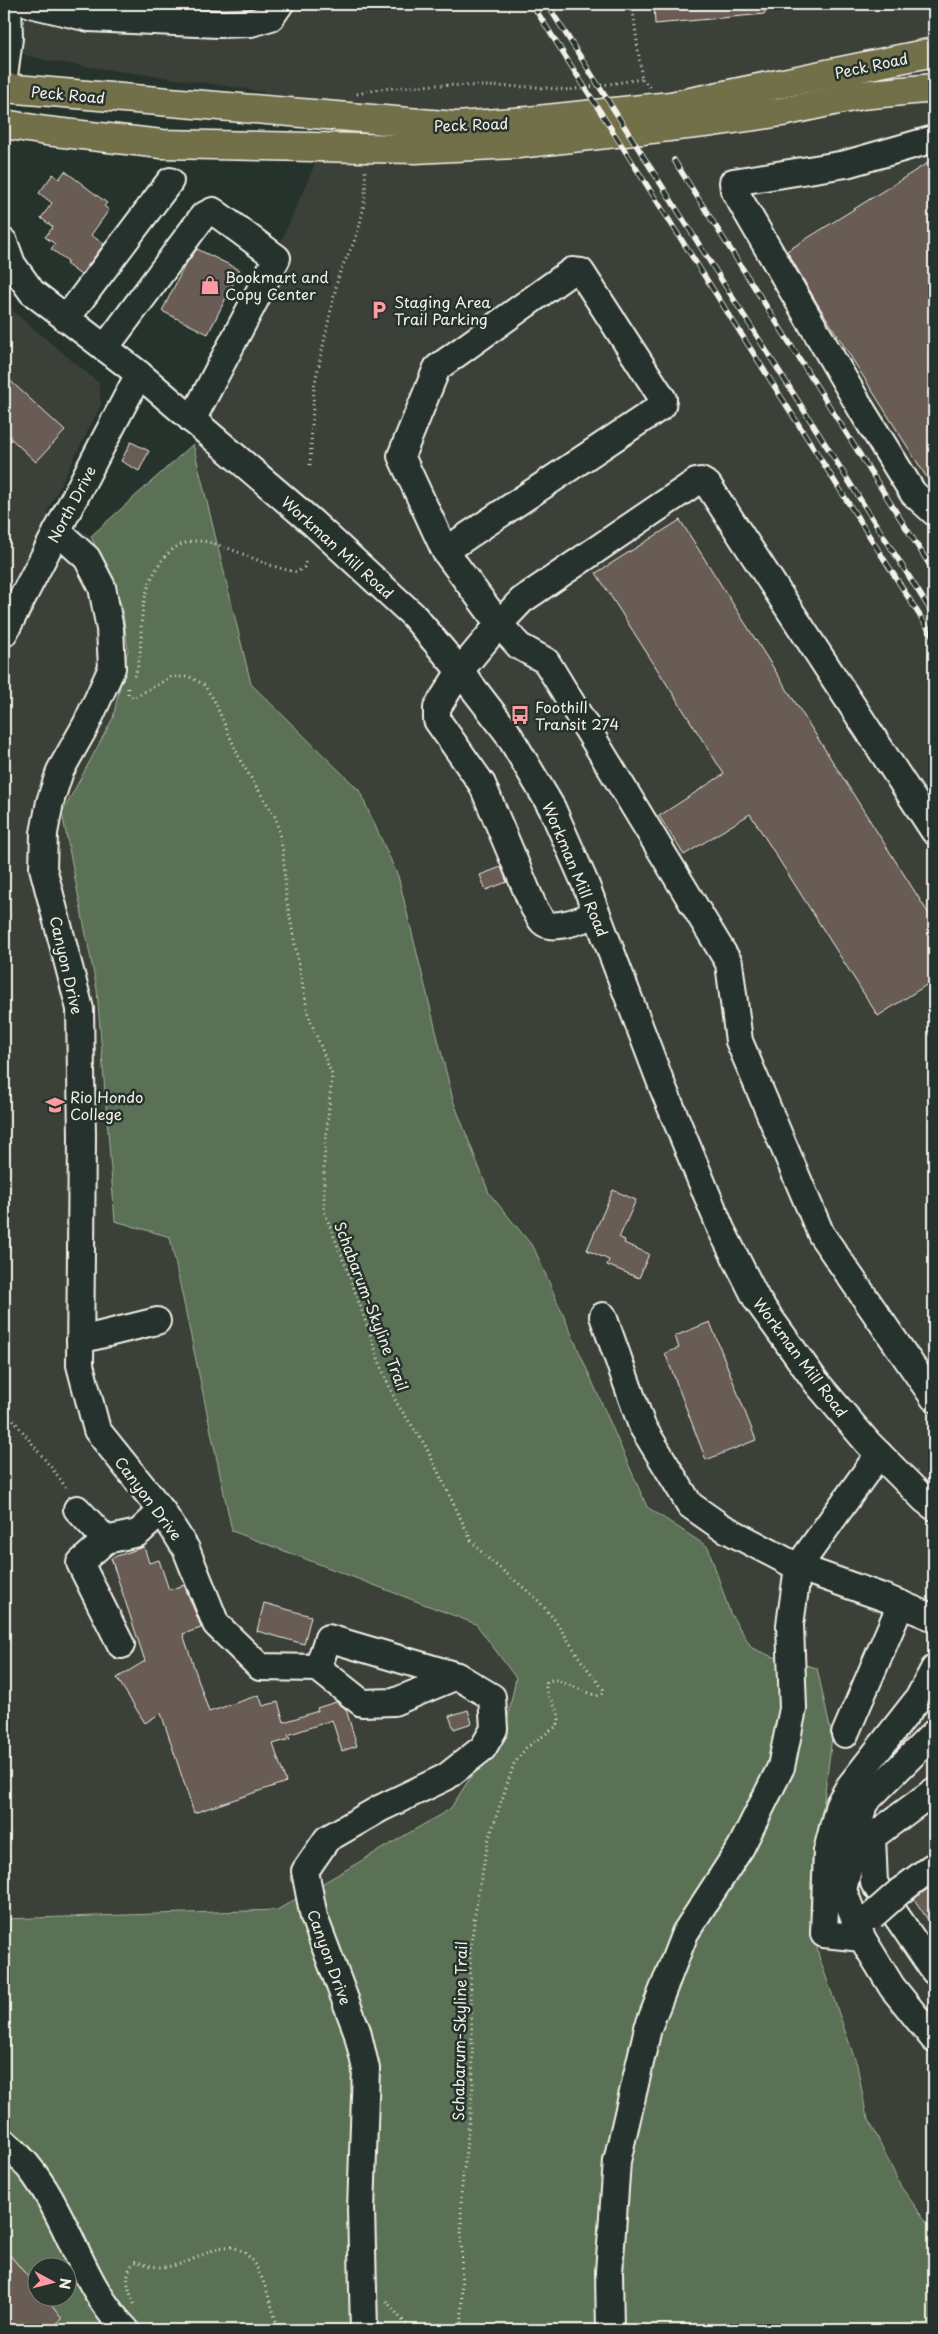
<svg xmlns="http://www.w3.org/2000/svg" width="938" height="2334" font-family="'Playpen Sans',sans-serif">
  <rect width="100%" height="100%" fill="#26332d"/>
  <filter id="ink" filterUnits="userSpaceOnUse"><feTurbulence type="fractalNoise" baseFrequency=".02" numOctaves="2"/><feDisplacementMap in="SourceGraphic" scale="10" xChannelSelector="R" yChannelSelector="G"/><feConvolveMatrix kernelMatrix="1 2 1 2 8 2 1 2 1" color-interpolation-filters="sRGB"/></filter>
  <g filter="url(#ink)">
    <g fill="#3a3f39">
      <polygon points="4,4 934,4 934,2232 901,2187 866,2113 857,2065 819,1957 810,1911 812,1857 823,1807 771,1656 752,1648 730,1613 708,1547 647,1507 534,1248 489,1193 453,1100 398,876 360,790 251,684 193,444 340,106 240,88 49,61 4,50"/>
      <polygon points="4,304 99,383 101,405 47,512 91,536 122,606 128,650 113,718 62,813 97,990 170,1237 232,1531 476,1624 516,1677 507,1721 450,1809 277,1911 4,1919"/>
    </g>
    <path fill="#5a7155" stroke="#a7b19e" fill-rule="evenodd" d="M193 444 251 684 359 790 398 876 453 1100 489 1193 534 1248 647 1507 708 1547 730 1613 752 1648 771 1656 817 1668 832 1737 823 1807 812 1857 810 1912 819 1957 857 2065 866 2113 901 2187 934 2232V2330H4V1919L277 1910 450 1809 507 1721 516 1678 476 1624 232 1531 170 1237 115 1221 97 990 62 813 113 718 128 650 122 606 91 536ZM38 2266H68V2296H38Z"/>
    <g fill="#675c55" stroke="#f4f1e8">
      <polygon points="654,4 765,4 765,14 655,24"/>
      <polygon points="934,159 934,489 817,303 787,251"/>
      <polygon points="65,171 107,203 104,206 109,210 91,235 104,244 81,275 66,264 68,261 51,249 55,244 45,237 53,227 41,218 52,203 39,193 53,174 59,179"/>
      <polygon points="197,249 240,270 208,334 162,311 184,267"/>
      <polygon points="4,375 65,431 36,462 4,432"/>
      <polygon points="131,442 149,451 139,471 121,461"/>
      <polygon points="680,520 934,922 934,980 878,1016 750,814 684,855 659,816 724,774 596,573"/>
      <polygon points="501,867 507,882 486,890 480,875"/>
      <polygon points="613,1190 636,1200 619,1238 625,1240 624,1243 649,1254 639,1278 607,1265 609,1260 587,1250"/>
      <polygon points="710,1322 756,1440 706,1460 665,1353 679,1348 675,1336"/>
      <polygon points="144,1547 149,1563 159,1560 169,1590 184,1585 200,1624 201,1628 183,1634 209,1712 259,1695 263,1706 278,1702 284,1722 318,1711 317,1708 336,1702 346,1709 357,1746 342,1751 332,1720 288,1735 290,1739 273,1744 286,1782 194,1813 161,1713 145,1723 117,1678 145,1661 111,1558"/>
      <polygon points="264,1603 311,1616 304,1644 257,1631"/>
      <polygon points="468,1710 472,1723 454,1729 449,1716"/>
      <polygon points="934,1884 934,1929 914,1899"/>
      <polygon points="4,2248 38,2289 38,2296 44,2296 62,2319 49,2330 9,2330 4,2325"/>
    </g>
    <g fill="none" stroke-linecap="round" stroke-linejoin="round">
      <g stroke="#f4f1e8" stroke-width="30">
        <g id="minor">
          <polyline points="30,4 89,18 218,24 251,23 271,17 280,4"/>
          <polyline points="4,76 9,38 8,4"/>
          <polyline points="934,139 846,164 733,182 734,190 863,412 913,493 934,512"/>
          <polyline points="4,242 12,264 32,292 139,374 313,523 413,615 460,671 507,732 552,808 585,883 661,1083 721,1229 757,1300 816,1382 868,1443 925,1500 934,1507"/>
          <polyline points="66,319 170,181"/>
          <polyline points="105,348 203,216 213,211 277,258 192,420"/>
          <polyline points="57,531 87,558 102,587 110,629 112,668 86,725 60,771 50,802 44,833 43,868 80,1009 82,1136 80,1365 97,1430 162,1511 186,1549 216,1624 260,1667 318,1668 362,1703 394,1702 457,1676"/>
          <polyline points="445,551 662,406 663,399 581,272 572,271 437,368 401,456 445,551 499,624 519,646 546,661 729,963 739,1041 821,1234 934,1398"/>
          <polyline points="4,633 139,374"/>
          <path d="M597 914C585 918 553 932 543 922 539 918 537 912 534 908L482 784 437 720V708L460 671 499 624 522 600 696 482 701 481 708 485 934 831"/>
          <polyline points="603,1316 642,1426 690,1505 720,1526 798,1567 888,1599 934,1618"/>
          <polyline points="80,1340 157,1321"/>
          <polyline points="77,1509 106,1540 138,1533 162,1511"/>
          <polyline points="106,1540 80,1563 121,1645"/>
          <polyline points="318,1668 328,1638 457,1676 492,1697 494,1729 483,1748 446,1777 381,1808 327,1839 305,1871 314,1917 357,2031 366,2069 361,2209 364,2330"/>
          <polyline points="934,1669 918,1699 849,1787 839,1804 827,1851 824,1934 862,1938 892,1987 934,2039"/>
          <polyline points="845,1734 901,1604"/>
          <polyline points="934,1791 872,1837 874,1883 934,1971"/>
          <polyline points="899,1892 932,1867"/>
          <polyline points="862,1938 843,1890 864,1803 934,1733"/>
          <path d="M4 2142C66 2192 73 2277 126 2330"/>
          <polyline points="610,2330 609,2272 617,2161 648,2028 685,1933 741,1847 781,1767 793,1709 790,1625 798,1567 879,1454"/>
        </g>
      </g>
      <g stroke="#f4f1e8" stroke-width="31">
        <g id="major">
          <polyline points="4,88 456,126 528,121 671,106 934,52"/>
          <polyline points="4,124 46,131 162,144 415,149 518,144 713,122 782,112 861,95 934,88"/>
        </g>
      </g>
      <g stroke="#f4f1e8" stroke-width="3" stroke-dasharray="1 4" stroke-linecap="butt">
        <polyline points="642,79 650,87"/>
        <polyline points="357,94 380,89 435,85 535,87 569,90 642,79 632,4"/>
        <path d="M310 465 314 387 338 278C342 264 350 253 355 239 363 218 367 193 365 170"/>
        <path d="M134 676C144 656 139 630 143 608 148 576 168 534 207 542 236 548 265 567 297 572L304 567 306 560"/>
        <path d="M128 688V694L133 698 171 677H190L204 685 214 700 241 762 276 818 283 851 286 896 308 1014 332 1075 324 1160V1211L350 1277 382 1369 396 1402 425 1445 471 1540 484 1555 536 1598 554 1619 583 1663 603 1689V1693L597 1696 554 1679 547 1682C541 1699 566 1708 557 1726L526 1748 514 1764 489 1838 478 1894 470 1952 473 2086 461 2195 462 2330"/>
        <polyline points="4,1408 61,1480 67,1491"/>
        <polyline points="386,2301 411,2330"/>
        <path d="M134 2304C129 2291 122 2273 135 2262 143 2263 152 2267 161 2267 180 2267 195 2258 211 2251 258 2229 268 2300 279 2330"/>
      </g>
      <use href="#minor" stroke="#26332d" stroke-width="26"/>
      <use href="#major" stroke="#716f4a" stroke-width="28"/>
      <g stroke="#f4f1e8" stroke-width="5.5">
        <g id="rail">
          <polyline points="532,4 934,638"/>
          <polyline points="547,4 934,616"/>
          <polyline points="674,160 934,572"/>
        </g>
      </g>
      <use href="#rail" stroke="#26332d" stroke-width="4" stroke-dasharray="11" stroke-linecap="butt"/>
      <g stroke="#f4f1e8" stroke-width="30" stroke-linecap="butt">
        <polyline id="minor-bridge" points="872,1916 899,1892"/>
      </g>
      <use href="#minor-bridge" stroke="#26332d" stroke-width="26"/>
    </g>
  </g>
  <defs>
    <g id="shop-bare" transform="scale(1.5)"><path d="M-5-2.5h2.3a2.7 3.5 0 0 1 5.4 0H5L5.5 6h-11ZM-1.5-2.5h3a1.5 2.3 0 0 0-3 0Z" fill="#ff9aa2" stroke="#26332d" stroke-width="2.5" paint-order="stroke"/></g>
    <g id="parking-bare" transform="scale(1.5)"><path d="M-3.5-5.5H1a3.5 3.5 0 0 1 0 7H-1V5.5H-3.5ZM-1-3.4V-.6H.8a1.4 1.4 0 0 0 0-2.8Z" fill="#ff9aa2" stroke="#26332d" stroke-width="2.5" paint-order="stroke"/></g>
    <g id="bus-bare" transform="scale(1.5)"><path d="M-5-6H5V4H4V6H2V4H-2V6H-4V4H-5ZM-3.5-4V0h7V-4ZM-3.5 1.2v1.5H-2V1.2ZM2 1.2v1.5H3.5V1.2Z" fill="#ff9aa2" stroke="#26332d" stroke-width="2.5" paint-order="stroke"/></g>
    <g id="university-bare" transform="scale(1.5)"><path d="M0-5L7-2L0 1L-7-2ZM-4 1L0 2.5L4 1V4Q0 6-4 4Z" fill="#ff9aa2" stroke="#26332d" stroke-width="2.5" paint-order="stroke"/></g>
  </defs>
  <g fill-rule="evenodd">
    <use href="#shop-bare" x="210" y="285"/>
    <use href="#parking-bare" x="379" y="310"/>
    <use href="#bus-bare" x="520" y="715"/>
    <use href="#university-bare" x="55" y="1105"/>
  </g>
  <g text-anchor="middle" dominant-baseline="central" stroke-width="5" stroke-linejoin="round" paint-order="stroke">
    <g font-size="15" fill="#f4f1e8" stroke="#26332d">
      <text transform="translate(871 65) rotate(-12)">Peck Road</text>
      <text transform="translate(68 94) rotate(5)">Peck Road</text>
      <text transform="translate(471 124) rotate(-2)">Peck Road</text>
      <text transform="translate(71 504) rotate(-62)">North Drive</text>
      <text transform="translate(338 547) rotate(42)">Workman Mill Road</text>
      <text transform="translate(576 869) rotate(67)">Workman Mill Road</text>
      <text transform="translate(67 965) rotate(77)">Canyon Drive</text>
      <text transform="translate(372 1306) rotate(69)">Schabarum-Skyline Trail</text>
      <text transform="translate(801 1357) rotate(53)">Workman Mill Road</text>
      <text transform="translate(149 1498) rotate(53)">Canyon Drive</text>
      <text transform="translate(330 1957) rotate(70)">Canyon Drive</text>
      <text transform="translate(459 2031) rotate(-89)">Schabarum-Skyline Trail</text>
    </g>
    <g font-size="15" fill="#f4f1e8" stroke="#26332d" text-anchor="start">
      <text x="225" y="276">Bookmart and<tspan x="225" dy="17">Copy Center</tspan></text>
      <text x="394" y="301">Staging Area<tspan x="394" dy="17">Trail Parking</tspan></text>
      <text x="535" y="706">Foothill<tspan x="535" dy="17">Transit 274</tspan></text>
      <text x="70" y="1096">Rio Hondo<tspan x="70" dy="17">College</tspan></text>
    </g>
  </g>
  <rect width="938" height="2334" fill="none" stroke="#26332d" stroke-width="20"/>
  <rect x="10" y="10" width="918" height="2314" fill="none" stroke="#f4f1e8" stroke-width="2" filter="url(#ink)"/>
  <g transform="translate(52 2282) rotate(97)"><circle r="24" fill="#26332d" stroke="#787f78"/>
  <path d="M0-4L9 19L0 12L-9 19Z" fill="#ff9aa2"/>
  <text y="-8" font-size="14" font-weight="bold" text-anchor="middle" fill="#f4f1e8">N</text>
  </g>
</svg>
